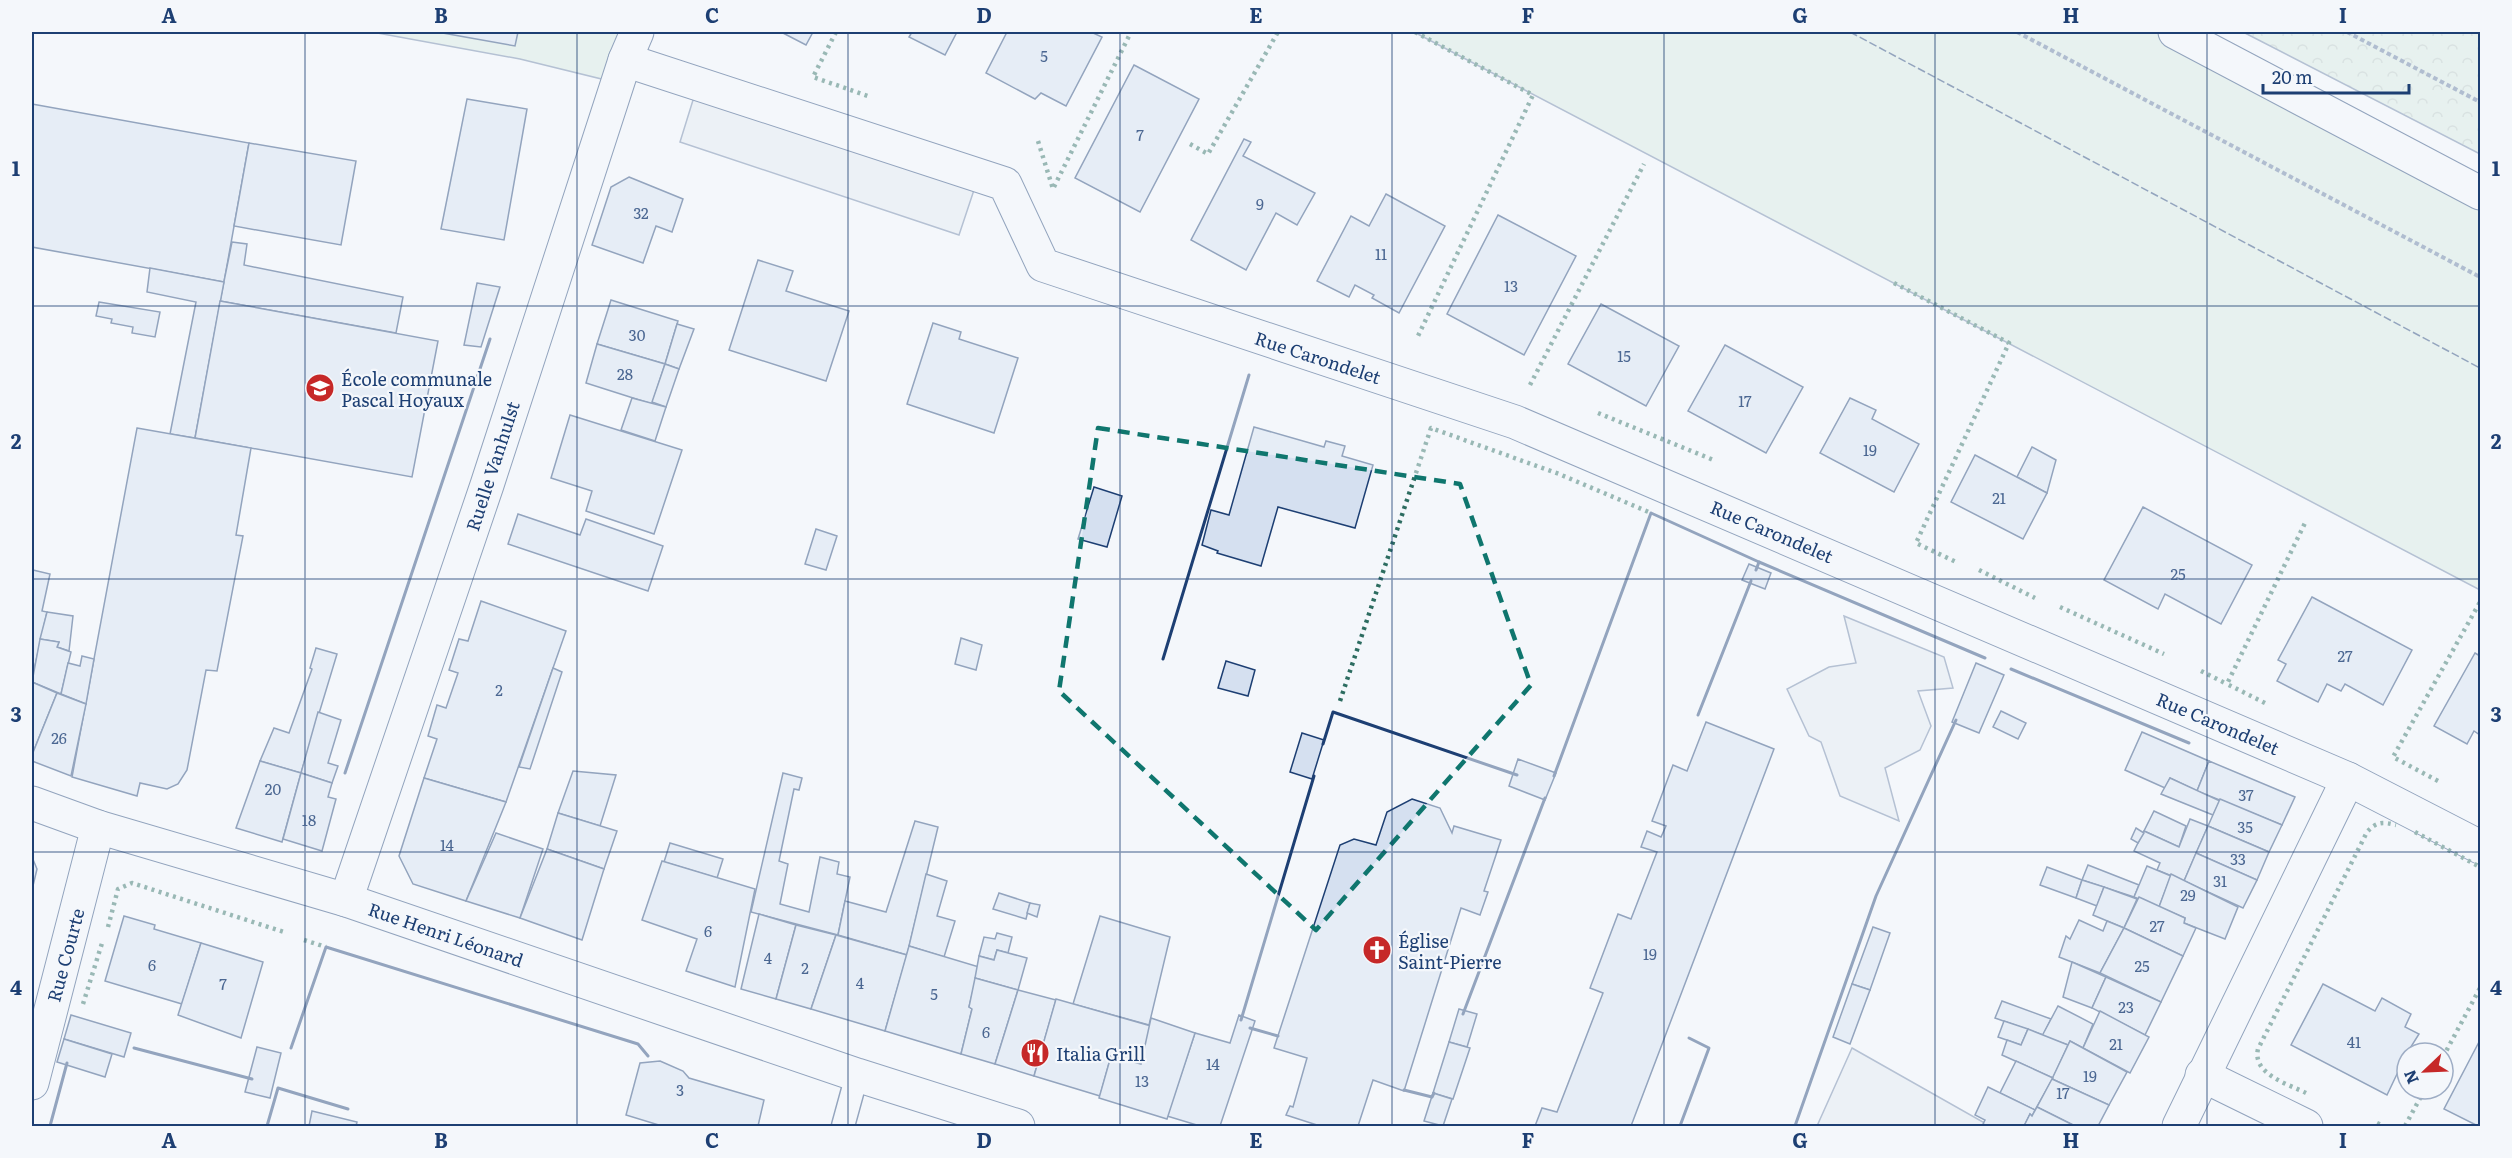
<svg xmlns="http://www.w3.org/2000/svg" width="2512" height="1158" font-family="Literata,serif">
  <defs>
    <pattern id="forest-crowns" width="20" height="18" patternUnits="userSpaceOnUse" patternTransform="scale(1.5)"><rect width="20" height="18" fill="#d7e8df"/><path d="M2 6a3 3 0 1 1 6 0M12 15a3 3 0 1 1 6 0" fill="none" stroke="#b8c8c3"/></pattern>
  </defs>
  <rect width="100%" height="100%" fill="#f4f7fb"/>
  <g fill="#d7e8df" stroke="#687fa3" stroke-width="1.5">
    <polygon points="372,32 637,32 618,83 520,59"/>
    <polygon points="1414,32 2175,32 2480,193 2480,590"/>
  </g>
  <polygon fill="url(#forest-crowns)" stroke="#687fa3" stroke-width="1.5" points="2243,32 2480,32 2480,154"/>
  <g fill="#e3e8f0" stroke="#687fa3" stroke-width="1.5">
    <polygon points="698,84 979,175 959,235 680,142"/>
    <polygon points="1844,616 1944,657 1953,688 1918,691 1931,726 1920,750 1885,768 1899,821 1840,796 1821,742 1809,736 1787,689 1829,667 1856,663"/>
    <polygon points="1852,1048 1990,1126 1817,1126"/>
  </g>
  <g fill="#d5e0f0" stroke="#1d3f73" stroke-width="1.5">
    <polygon points="437,32 518,32 515,46"/>
    <polygon points="781,32 813,32 806,45"/>
    <polygon points="912,32 957,32 945,55 909,37"/>
    <polygon points="1007,32 1091,32 1102,37 1066,106 1041,93 1035,99 986,73"/>
    <polygon points="1134,65 1199,99 1140,212 1075,178"/>
    <polygon points="467,99 527,109 504,240 441,229"/>
    <polygon points="32,104 249,143 224,282 32,247"/>
    <polygon points="1244,139 1251,142 1243,156 1315,193 1297,225 1276,213 1246,270 1191,240"/>
    <polygon points="249,143 356,161 341,245 234,226"/>
    <polygon points="629,177 683,199 672,232 656,226 643,263 592,245 611,187"/>
    <polygon points="1386,194 1445,226 1399,313 1372,298 1374,295 1355,285 1349,297 1317,281 1351,216 1369,226"/>
    <polygon points="1498,215 1576,256 1524,355 1447,314"/>
    <polygon points="232,242 247,244 244,265 403,297 396,333 220,301"/>
    <polygon points="758,260 793,271 786,291 849,311 826,381 729,350"/>
    <polygon points="150,268 224,282 195,438 170,434 196,302 147,292"/>
    <polygon points="477,283 500,287 481,347 464,345"/>
    <polygon points="611,300 678,321 665,364 597,344"/>
    <polygon points="220,301 438,341 412,477 195,438"/>
    <polygon points="99,302 160,312 155,337 132,333 133,327 111,323 112,319 96,316"/>
    <polygon points="1601,304 1679,346 1646,406 1568,364"/>
    <polygon points="933,323 961,332 959,339 1018,358 994,433 907,404"/>
    <polygon points="677,324 694,329 679,369 665,364"/>
    <polygon points="597,344 665,364 652,404 586,383"/>
    <polygon points="1725,345 1803,387 1766,453 1688,411"/>
    <polygon points="665,364 679,369 666,407 652,402"/>
    <polygon points="632,398 666,407 655,441 621,430"/>
    <polygon points="1850,398 1876,410 1872,419 1919,444 1894,492 1820,453"/>
    <polygon points="570,415 682,450 654,534 586,511 592,491 551,478"/>
    <polygon points="1254,427 1324,447 1326,441 1345,446 1342,456 1373,465 1355,528 1278,507 1261,566 1217,553 1218,551 1202,545 1211,510 1229,515"/>
    <polygon points="137,428 251,448 236,535 243,536 217,671 206,670 187,770 178,784 167,789 140,783 137,796 72,777"/>
    <polygon points="2032,447 2056,460 2047,493 2017,477"/>
    <polygon points="1975,455 2047,493 2023,539 1951,502"/>
    <polygon points="1094,487 1122,496 1107,547 1078,539"/>
    <polygon points="2143,507 2252,565 2221,624 2165,594 2158,609 2104,580"/>
    <polygon points="518,514 580,535 586,519 663,546 648,591 508,544"/>
    <polygon points="816,529 837,536 826,570 805,564"/>
    <polygon points="1749,564 1771,573 1765,589 1742,580"/>
    <polygon points="33,570 50,574 42,611 47,612 32,679"/>
    <polygon points="2312,597 2412,650 2383,705 2345,684 2341,691 2327,684 2318,702 2277,681 2286,664 2278,660"/>
    <polygon points="481,601 566,631 506,802 424,778 437,739 428,736 437,705 446,708 458,673 449,670 459,639 468,641"/>
    <polygon points="47,612 73,616 69,651 57,647 59,642 40,639"/>
    <polygon points="961,638 982,645 976,670 955,664"/>
    <polygon points="40,639 59,642 57,647 71,652 61,694 32,682"/>
    <polygon points="316,648 337,654 301,773 260,761 274,728 289,733 312,669 310,668"/>
    <polygon points="2475,653 2480,656 2480,735 2474,731 2467,744 2434,726"/>
    <polygon points="82,656 94,659 86,704 61,694 68,663 80,666"/>
    <polygon points="1226,661 1255,670 1248,696 1218,688"/>
    <polygon points="1976,663 2004,675 1979,733 1952,722"/>
    <polygon points="553,668 562,672 530,769 519,767"/>
    <polygon points="32,682 57,693 32,755"/>
    <polygon points="57,693 86,704 71,776 32,761 32,755"/>
    <polygon points="2001,711 2026,723 2018,739 1993,727"/>
    <polygon points="318,712 341,720 328,763 338,766 332,783 301,773"/>
    <polygon points="1706,722 1774,749 1631,1126 1535,1126 1542,1108 1557,1112 1603,993 1590,988 1618,914 1631,919 1657,852 1641,847 1647,831 1661,837 1666,826 1652,821 1673,765 1687,771"/>
    <polygon points="2142,732 2209,761 2197,791 2170,778 2165,788 2125,770"/>
    <polygon points="1302,733 1324,740 1312,779 1290,772"/>
    <polygon points="1518,759 1556,773 1545,800 1509,786"/>
    <polygon points="260,761 301,773 282,842 236,828"/>
    <polygon points="2209,761 2295,797 2282,825 2197,791"/>
    <polygon points="573,771 616,775 600,826 558,813"/>
    <polygon points="301,773 332,783 328,797 336,799 322,851 283,839"/>
    <polygon points="783,773 802,778 799,790 794,789 779,861 788,864 780,904 809,912 820,857 839,862 837,874 850,877 838,935 751,912"/>
    <polygon points="424,778 506,802 466,901 413,884 399,856"/>
    <polygon points="2170,778 2220,801 2213,815 2161,794"/>
    <polygon points="1412,799 1440,808 1452,833 1454,826 1501,840 1484,891 1488,892 1480,915 1461,908 1404,1091 1373,1080 1358,1126 1320,1126 1286,1115 1290,1106 1293,1107 1307,1058 1274,1048 1340,845 1354,839 1376,845 1387,812"/>
    <polygon points="2220,799 2282,825 2269,852 2208,826"/>
    <polygon points="2154,811 2186,826 2179,847 2144,831"/>
    <polygon points="558,813 617,831 604,869 547,849"/>
    <polygon points="2190,819 2208,826 2184,881 2157,870 2160,863 2134,851 2144,831 2179,847"/>
    <polygon points="915,821 938,827 907,955 838,935 845,901 886,912"/>
    <polygon points="2208,826 2269,852 2257,880 2196,853"/>
    <polygon points="2136,828 2144,833 2138,843 2131,839"/>
    <polygon points="496,833 543,849 520,918 466,901"/>
    <polygon points="670,843 723,859 717,878 664,862"/>
    <polygon points="547,849 604,869 582,940 520,918"/>
    <polygon points="2196,853 2257,880 2243,908 2184,881"/>
    <polygon points="32,857 37,869 32,890"/>
    <polygon points="662,861 755,889 735,987 686,971 697,939 642,920"/>
    <polygon points="2088,865 2139,885 2134,897 2082,880"/>
    <polygon points="2147,866 2171,876 2159,907 2134,897"/>
    <polygon points="2047,867 2082,880 2076,898 2040,885"/>
    <polygon points="926,874 947,881 937,916 955,921 944,957 909,946"/>
    <polygon points="2171,874 2238,907 2225,939 2184,923 2185,918 2159,907"/>
    <polygon points="2082,880 2104,887 2097,906 2076,898"/>
    <polygon points="2104,887 2137,899 2124,928 2093,915"/>
    <polygon points="999,893 1030,903 1026,919 993,909"/>
    <polygon points="2139,897 2185,918 2184,923 2196,928 2183,956 2124,928"/>
    <polygon points="1030,903 1040,905 1037,917 1027,913"/>
    <polygon points="759,914 796,925 776,999 741,989"/>
    <polygon points="124,916 155,925 154,929 201,943 182,1004 105,981"/>
    <polygon points="1100,916 1170,937 1149,1025 1073,1004"/>
    <polygon points="2079,920 2103,931 2107,921 2124,928 2100,973 2059,957 2066,936 2070,939"/>
    <polygon points="796,925 836,935 811,1009 776,999"/>
    <polygon points="1873,927 1890,933 1870,990 1852,984"/>
    <polygon points="2124,928 2183,956 2161,1002 2100,973"/>
    <polygon points="997,933 1012,937 1008,953 997,950 994,960 979,956 984,937 995,939"/>
    <polygon points="836,935 907,955 885,1031 811,1009"/>
    <polygon points="201,943 263,962 241,1038 178,1015"/>
    <polygon points="909,946 979,967 969,1007 972,1009 961,1054 885,1031"/>
    <polygon points="997,950 1027,958 1018,990 975,978 979,956 994,960"/>
    <polygon points="2072,962 2106,977 2092,1008 2063,997"/>
    <polygon points="2106,977 2161,1002 2145,1035 2092,1008"/>
    <polygon points="975,978 1018,990 995,1064 961,1054 972,1009 969,1007"/>
    <polygon points="1852,984 1870,990 1850,1044 1833,1037"/>
    <polygon points="2323,984 2375,1011 2382,998 2411,1014 2405,1027 2419,1034 2407,1053 2387,1095 2291,1045"/>
    <polygon points="1018,990 1056,1000 1034,1076 995,1064"/>
    <polygon points="1056,999 1151,1026 1141,1064 1111,1056 1100,1096 1034,1076"/>
    <polygon points="2002,1001 2051,1019 2043,1035 1995,1018"/>
    <polygon points="2058,1006 2093,1024 2083,1048 2070,1041 2068,1045 2042,1036"/>
    <polygon points="1459,1009 1477,1014 1467,1047 1449,1042"/>
    <polygon points="2100,1011 2149,1037 2130,1073 2083,1048"/>
    <polygon points="71,1015 131,1033 124,1057 64,1039"/>
    <polygon points="1239,1015 1255,1021 1220,1126 1200,1126 1167,1116 1195,1033 1230,1043"/>
    <polygon points="1151,1018 1195,1033 1167,1119 1099,1098 1111,1056 1141,1064"/>
    <polygon points="2004,1021 2028,1029 2021,1045 1998,1037"/>
    <polygon points="2028,1029 2068,1045 2053,1078 2002,1055 2007,1040 2021,1045"/>
    <polygon points="64,1039 112,1054 105,1077 57,1062"/>
    <polygon points="2480,1040 2480,1126 2478,1126 2444,1109"/>
    <polygon points="2070,1041 2127,1072 2109,1105 2052,1079"/>
    <polygon points="1449,1042 1470,1048 1453,1099 1433,1093"/>
    <polygon points="257,1047 281,1053 270,1098 245,1092"/>
    <polygon points="660,1061 683,1071 689,1078 764,1100 758,1126 662,1126 626,1115 640,1063"/>
    <polygon points="2016,1061 2053,1078 2035,1110 2000,1093"/>
    <polygon points="2052,1079 2109,1105 2098,1126 2075,1126 2037,1107"/>
    <polygon points="1988,1087 2035,1110 2032,1116 2030,1114 2024,1126 1988,1126 1983,1124 1985,1120 1975,1115"/>
    <polygon points="1433,1093 1452,1099 1443,1126 1424,1121"/>
    <polygon points="2037,1107 2075,1126 2024,1126 2030,1114 2032,1116"/>
    <polygon points="312,1111 357,1122 356,1126 309,1126"/>
  </g>
  <g fill="none" stroke-linecap="round" stroke-linejoin="round">
    <g stroke="#1d3f73" stroke-width="25">
      <polyline id="lane" points="843,1126 857,1075"/>
    </g>
    <g stroke="#1d3f73" stroke-width="35">
      <g id="street">
        <polyline points="625,60 1005,184 1043,265 1515,422 2348,779 2480,847"/>
        <polyline points="32,803 98,827 346,900 857,1075 1018,1126"/>
        <polyline points="346,900 487,485 625,60 637,32"/>
        <polyline points="2202,1075 2306,1126"/>
        <polyline points="32,1083 98,827"/>
        <polyline points="2179,1126 2348,779"/>
      </g>
    </g>
    <g stroke="#1d3f73" stroke-width="35">
      <polyline id="secondary" points="2175,32 2480,193"/>
    </g>
    <g stroke="#5e769c" stroke-width="4" stroke-dasharray="4.5 3" stroke-linecap="butt">
      <polyline points="2017,32 2480,277"/>
      <polyline points="2347,32 2480,102"/>
    </g>
    <use href="#lane" stroke="#f4f7fb" stroke-width="22"/>
    <use href="#street" stroke="#f4f7fb" stroke-width="33"/>
    <use href="#secondary" stroke="#f4f7fb" stroke-width="33"/>
    <g stroke="#2c6c60" stroke-width="4.5" stroke-dasharray="3 4.5" stroke-linecap="butt">
      <polyline points="836,32 813,77 868,96"/>
      <polyline points="1415,32 1533,95 1418,336"/>
      <polyline points="1038,141 1053,189 1131,32"/>
      <polyline points="1190,144 1208,154 1278,32"/>
      <polyline points="1894,283 2009,343 1916,543 1956,562"/>
      <polyline points="1530,385 1644,164"/>
      <polyline points="1598,413 1716,461"/>
      <polyline points="1979,570 2035,598"/>
      <polyline points="2060,607 2164,654"/>
      <polyline points="2201,671 2227,684"/>
      <polyline points="1340,701 1431,428 1559,474 1651,513"/>
      <polyline points="2265,703 2227,684 2305,523"/>
      <polyline points="2438,781 2393,757 2480,602"/>
      <polyline points="2415,832 2480,867"/>
      <polyline points="108,927 118,889 132,883 287,933"/>
      <polyline points="304,940 326,947"/>
      <polyline points="83,1004 103,940"/>
      <polyline points="2443,1057 2480,988"/>
      <path d="M2306 1093C2288 1084 2252 1074 2258 1049L2367 832C2377 821 2383 822 2396 825"/>
      <polyline points="2377,1123 2383,1126"/>
      <polyline points="2405,1126 2425,1089"/>
    </g>
    <polyline stroke="#1d3f73" stroke-width="1.5" stroke-dasharray="8 3" stroke-linecap="butt" points="1850,32 2480,368"/>
    <g stroke="#1d3f73" stroke-width="3">
      <polyline points="1759,562 1985,658"/>
      <polyline points="1163,659 1249,375"/>
      <polyline points="2011,669 2189,743"/>
      <polyline points="1698,715 1751,581"/>
      <polyline points="1323,744 1333,712 1517,775"/>
      <polyline points="345,773 490,339"/>
      <polyline points="1554,776 1651,513 1759,562 1756,570"/>
      <polyline points="1463,1014 1545,798"/>
      <polyline points="1241,1020 1314,776"/>
      <polyline points="1250,1028 1278,1036"/>
      <polyline points="134,1048 252,1079"/>
      <polyline points="291,1048 326,947 638,1044 648,1056"/>
      <polyline points="1404,1090 1432,1097 1434,1093"/>
      <polyline points="50,1126 67,1063"/>
      <polyline points="267,1126 278,1088 348,1109"/>
      <polyline points="1680,1126 1709,1048 1689,1038"/>
      <polyline points="1795,1126 1876,896 1956,720"/>
    </g>
  </g>
  <path d="M0 0H2512V1158H0ZM1098 428 1460 484 1531 685 1316 930 1059 691Z" fill="#f4f7fb" fill-opacity=".55" fill-rule="evenodd"/>
  <path fill="none" stroke="#0f766e" stroke-width="4.5" stroke-dasharray="12 8" stroke-linejoin="round" d="M1098 428 1460 484 1531 685 1316 930 1059 691Z"/>
  <path fill="none" stroke="#1d3f73" stroke-width="1.5" stroke-opacity="0.55" d="M305 32V1126M577 32V1126M848 32V1126M1120 32V1126M1392 32V1126M1664 32V1126M1935 32V1126M2207 32V1126M32 306H2480M32 579H2480M32 852H2480"/>
  <defs>
    <g id="school-disc" transform="scale(1.5)"><circle r="9.5" fill="#c62828" stroke="#f4f7fb"/><path d="M0-5L7-2L0 1L-7-2ZM-4 1L0 2.5L4 1V4Q0 6-4 4Z" fill="#fff"/></g>
    <g id="church-disc" transform="scale(1.5)"><circle r="9.5" fill="#c62828" stroke="#f4f7fb"/><path d="M-1.2-6h2.4v3.5h3.3v2.4h-3.3V6h-2.4V-.1h-3.3v-2.4h3.3Z" fill="#fff"/></g>
    <g id="restaurant-disc" transform="scale(1.5)"><circle r="9.5" fill="#c62828" stroke="#f4f7fb"/><path d="M-5-6h1v4h1v-4h1v4h1v-4h1v5L-1.5 .5V6h-2V.5L-5-1ZM5-6V6H3V1.5H1.5Q1.5-4 5-6Z" fill="#fff"/></g>
  </defs>
  <g fill-rule="evenodd">
    <use href="#school-disc" x="320" y="388"/>
    <use href="#church-disc" x="1377" y="950"/>
    <use href="#restaurant-disc" x="1035" y="1053"/>
  </g>
  <g text-anchor="middle" dominant-baseline="central" stroke-width="4.5" stroke-linejoin="round" paint-order="stroke">
    <g font-size="15" fill="#4b6792">
      <text x="1044" y="55">5</text>
      <text x="1140" y="134">7</text>
      <text x="1260" y="203">9</text>
      <text x="641" y="212">32</text>
      <text x="1381" y="253">11</text>
      <text x="1511" y="285">13</text>
      <text x="637" y="334">30</text>
      <text x="1624" y="355">15</text>
      <text x="625" y="373">28</text>
      <text x="1745" y="400">17</text>
      <text x="1870" y="449">19</text>
      <text x="1999" y="497">21</text>
      <text x="2178" y="573">25</text>
      <text x="2345" y="655">27</text>
      <text x="499" y="689">2</text>
      <text x="59" y="737">26</text>
      <text x="273" y="788">20</text>
      <text x="2246" y="794">37</text>
      <text x="309" y="819">18</text>
      <text x="2245" y="826">35</text>
      <text x="447" y="844">14</text>
      <text x="2238" y="858">33</text>
      <text x="2220" y="880">31</text>
      <text x="2188" y="894">29</text>
      <text x="2157" y="925">27</text>
      <text x="708" y="930">6</text>
      <text x="1650" y="953">19</text>
      <text x="768" y="957">4</text>
      <text x="152" y="964">6</text>
      <text x="2142" y="965">25</text>
      <text x="805" y="967">2</text>
      <text x="860" y="982">4</text>
      <text x="223" y="983">7</text>
      <text x="934" y="993">5</text>
      <text x="2126" y="1006">23</text>
      <text x="986" y="1031">6</text>
      <text x="2354" y="1041">41</text>
      <text x="2116" y="1043">21</text>
      <text x="1213" y="1063">14</text>
      <text x="2090" y="1075">19</text>
      <text x="1142" y="1080">13</text>
      <text x="680" y="1089">3</text>
      <text x="2063" y="1092">17</text>
    </g>
    <g font-size="18" fill="#1d3f73" stroke="#f4f7fb">
      <text transform="translate(1318 357) rotate(18)">Rue Carondelet</text>
      <text transform="translate(492 466) rotate(-72)">Ruelle Vanhulst</text>
      <text transform="translate(1772 531) rotate(23)">Rue Carondelet</text>
      <text transform="translate(2218 723) rotate(23)">Rue Carondelet</text>
      <text transform="translate(446 934) rotate(19)">Rue Henri Léonard</text>
      <text transform="translate(65 955) rotate(-75)">Rue Courte</text>
    </g>
    <g font-size="18" fill="#1d3f73" stroke="#f4f7fb" text-anchor="start">
      <text x="341" y="378">École communale<tspan x="341" dy="21">Pascal Hoyaux</tspan></text>
      <text x="1398" y="940">Église<tspan x="1398" dy="21">Saint-Pierre</tspan></text>
      <text x="1056" y="1053">Italia Grill</text>
    </g>
  </g>
  <rect width="2512" height="1158" fill="none" stroke="#f4f7fb" stroke-width="66"/>
  <g transform="translate(2425 1071) rotate(247)"><circle r="28" fill="#f4f7fb" stroke="#9eadc5" stroke-width="1.5"/>
  <path d="M0-4.5L10 22L0 15L-10 22Z" fill="#c62828"/>
  <text y="-9" font-size="16" font-weight="bold" text-anchor="middle" fill="#1d3f73">N</text>
  </g>
  <path d="M2263 84v9h146v-9" fill="none" stroke="#1d3f73" stroke-width="3"/>
  <text x="2272" y="84" font-size="18" fill="#1d3f73" stroke="#f4f7fb" stroke-width="4.5" paint-order="stroke">20 m</text>
  <rect x="33" y="33" width="2446" height="1092" fill="none" stroke="#1d3f73" stroke-width="2"/>
  <g font-size="20" text-anchor="middle" font-weight="bold" fill="#1d3f73">
    <text x="169" y="23">A</text>
    <text x="441" y="23">B</text>
    <text x="712" y="23">C</text>
    <text x="984" y="23">D</text>
    <text x="1256" y="23">E</text>
    <text x="1528" y="23">F</text>
    <text x="1800" y="23">G</text>
    <text x="2071" y="23">H</text>
    <text x="2343" y="23">I</text>
    <text x="16" y="176">1</text>
    <text x="2496" y="176">1</text>
    <text x="16" y="449">2</text>
    <text x="2496" y="449">2</text>
    <text x="16" y="722">3</text>
    <text x="2496" y="722">3</text>
    <text x="16" y="995">4</text>
    <text x="2496" y="995">4</text>
    <text x="169" y="1148">A</text>
    <text x="441" y="1148">B</text>
    <text x="712" y="1148">C</text>
    <text x="984" y="1148">D</text>
    <text x="1256" y="1148">E</text>
    <text x="1528" y="1148">F</text>
    <text x="1800" y="1148">G</text>
    <text x="2071" y="1148">H</text>
    <text x="2343" y="1148">I</text>
  </g>
</svg>
